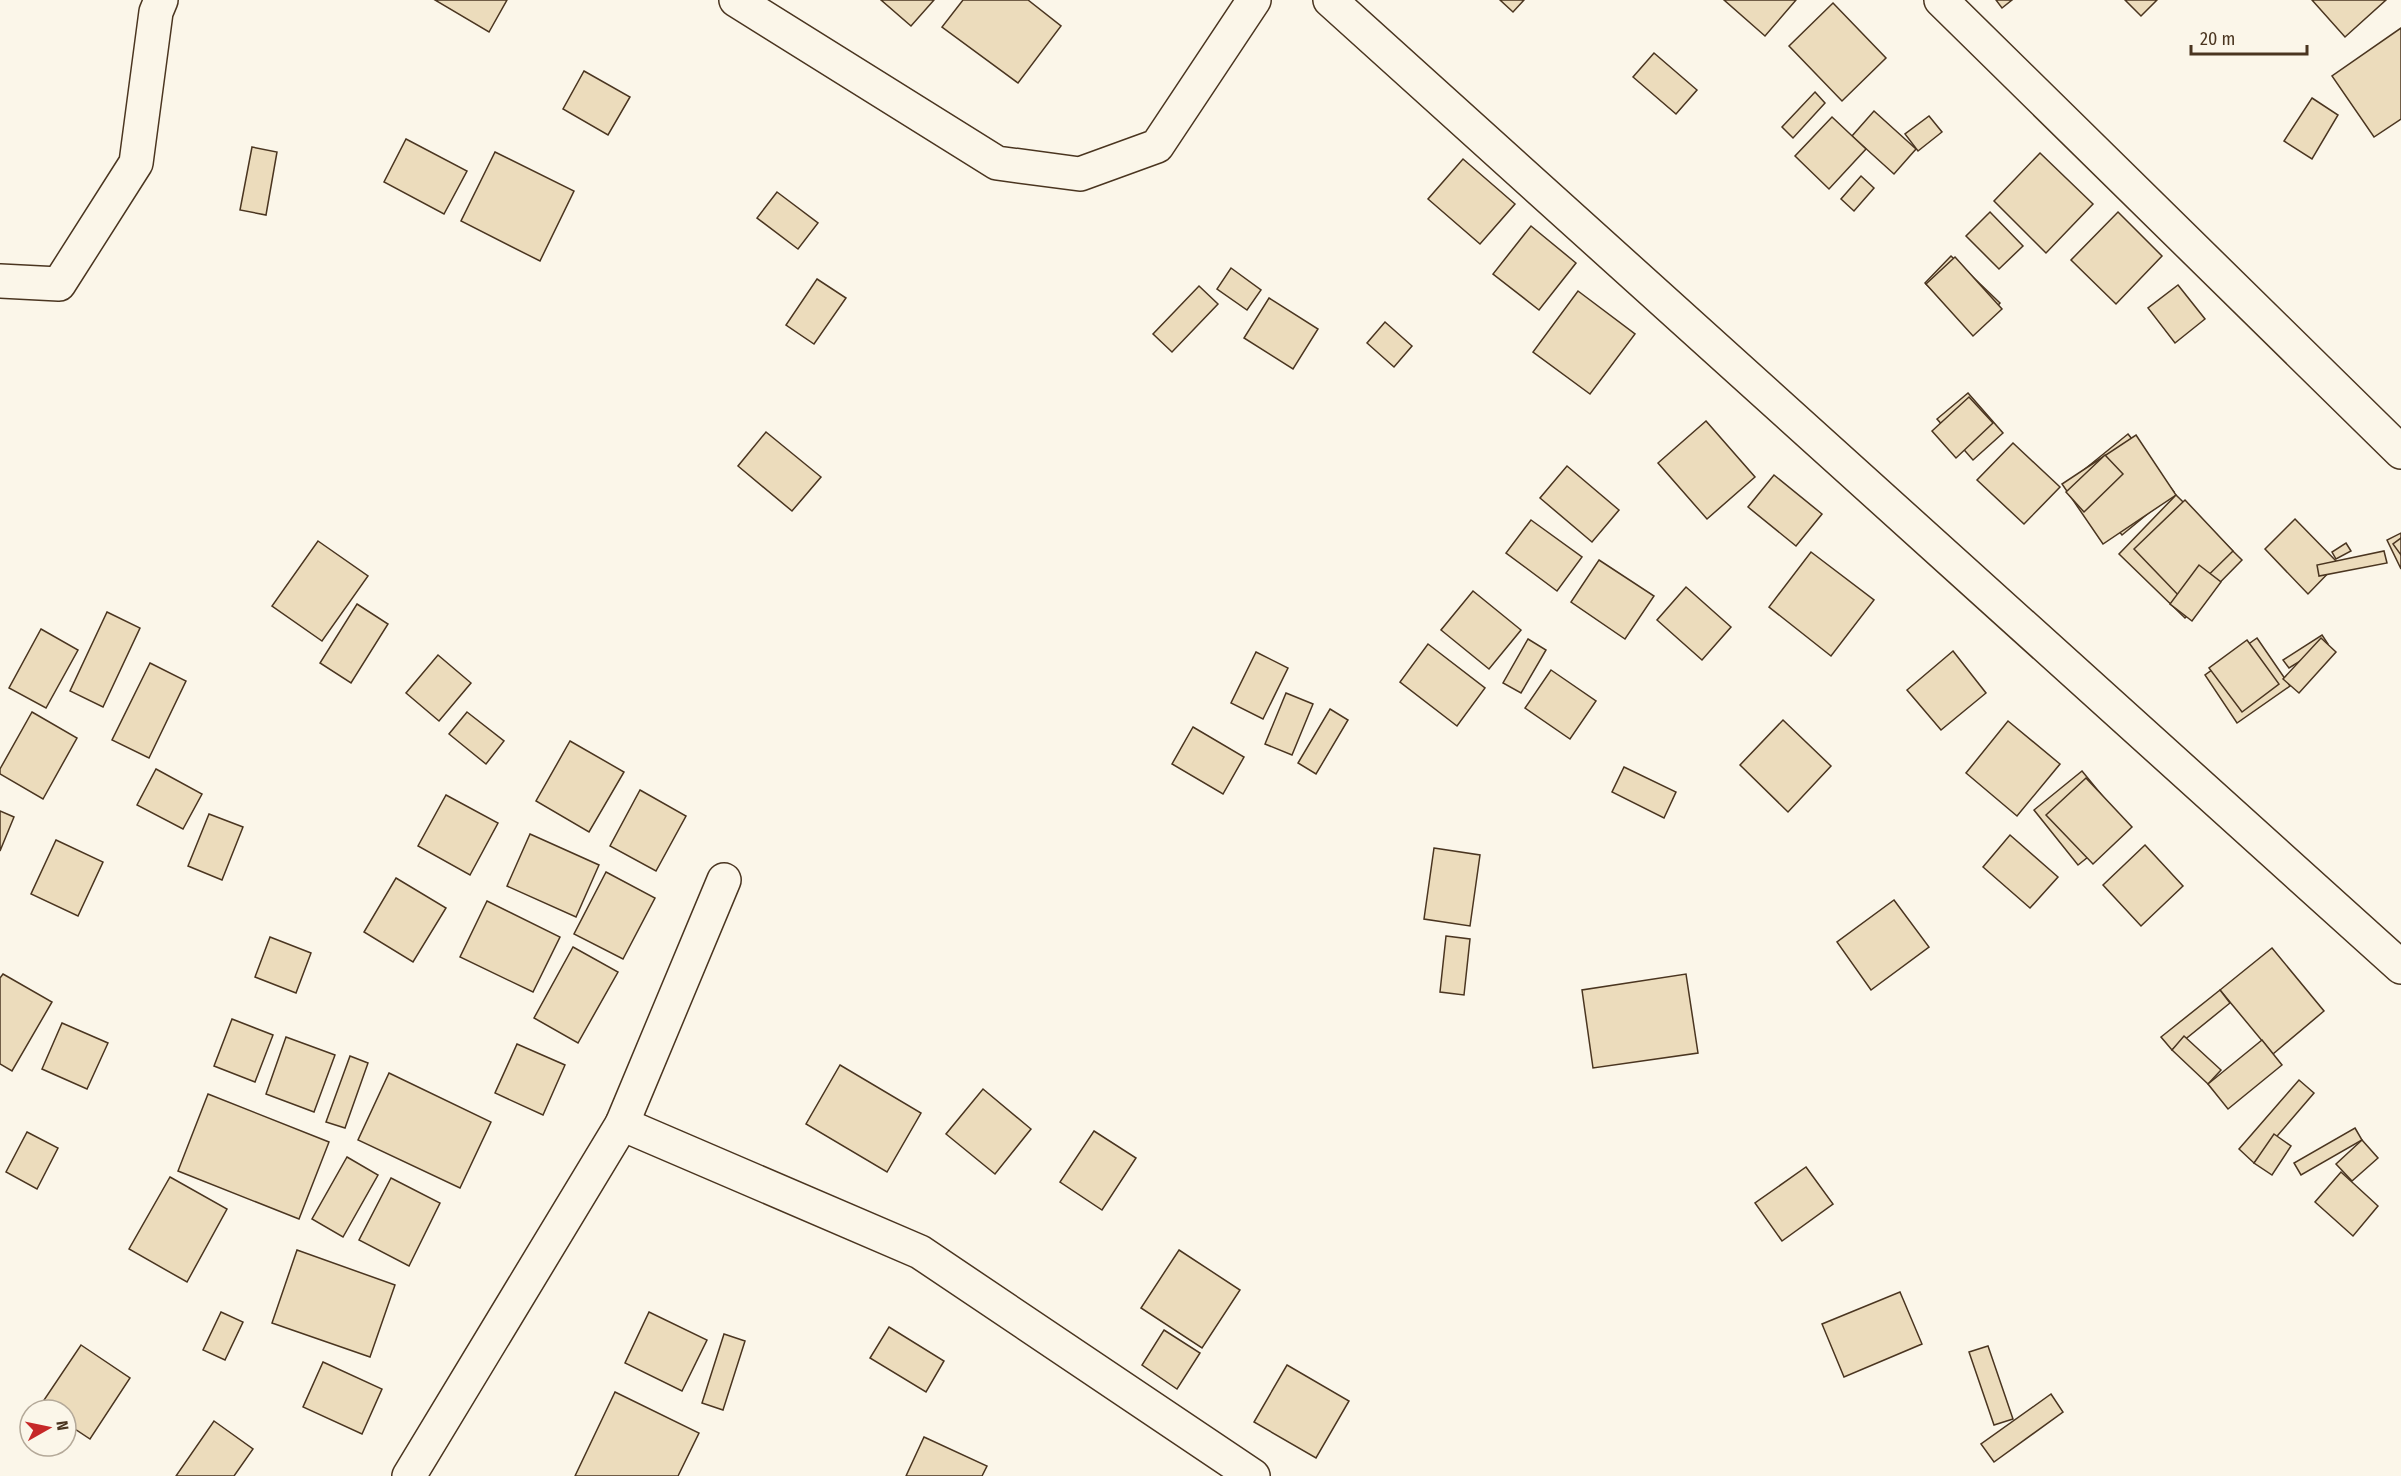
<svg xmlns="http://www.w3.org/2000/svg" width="2401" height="1476" font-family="'Fira Sans Condensed',sans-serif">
  <rect width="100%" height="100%" fill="#fbf6e9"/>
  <g fill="#ecdcbc" stroke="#4a3520" stroke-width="1.5">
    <polygon points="435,0 507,0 489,32"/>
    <polygon points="881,0 934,0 911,26"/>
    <polygon points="963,0 1028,0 1061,26 1018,83 942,27"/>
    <polygon points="1500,0 1524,0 1513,12"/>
    <polygon points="1724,0 1796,0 1765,36"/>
    <polygon points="1996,0 2012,0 2002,8"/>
    <polygon points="2125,0 2157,0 2141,16"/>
    <polygon points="2312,0 2386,0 2345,37"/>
    <polygon points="1833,3 1886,58 1842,101 1789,46"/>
    <polygon points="2401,28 2401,119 2374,137 2332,76"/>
    <polygon points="1654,53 1697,90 1676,114 1633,77"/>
    <polygon points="584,71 630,97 608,135 563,109"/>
    <polygon points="1815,92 1825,103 1793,138 1782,127"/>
    <polygon points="2312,98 2338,115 2312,159 2284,141"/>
    <polygon points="1874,111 1916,149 1894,174 1852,136"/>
    <polygon points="1929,116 1942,132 1918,151 1905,134"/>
    <polygon points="1832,117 1866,149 1829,189 1795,156"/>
    <polygon points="406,139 467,171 444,214 384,182"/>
    <polygon points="252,147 277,152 266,215 240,210"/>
    <polygon points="495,152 574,191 540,261 461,221"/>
    <polygon points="2040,153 2093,204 2046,253 1994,201"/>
    <polygon points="1463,159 1515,204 1480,244 1428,199"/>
    <polygon points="1861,176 1874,188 1854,211 1841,199"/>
    <polygon points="777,192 818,223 798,249 757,218"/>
    <polygon points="1990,212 2023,246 1999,269 1966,236"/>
    <polygon points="2118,212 2162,256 2116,304 2071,260"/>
    <polygon points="1531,226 1576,263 1539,310 1493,274"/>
    <polygon points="1951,256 2000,303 1974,331 1925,283"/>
    <polygon points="1955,257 2002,309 1973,336 1926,284"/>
    <polygon points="1231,268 1261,290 1247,310 1217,289"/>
    <polygon points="817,279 846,298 814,344 786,325"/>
    <polygon points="2178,285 2205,319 2175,343 2148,308"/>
    <polygon points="1199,286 1218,304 1172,352 1153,334"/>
    <polygon points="1578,291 1635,334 1590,394 1533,352"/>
    <polygon points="1269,298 1318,329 1293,369 1244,338"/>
    <polygon points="1385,322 1412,346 1394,367 1367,343"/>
    <polygon points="1968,393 2003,433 1973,460 1937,419"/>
    <polygon points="1969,397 1993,423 1956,458 1932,431"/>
    <polygon points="1706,421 1755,477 1707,519 1658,463"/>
    <polygon points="766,432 821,477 792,511 738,466"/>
    <polygon points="2128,434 2174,492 2122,535 2075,477"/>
    <polygon points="2136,435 2176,495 2103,544 2062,484"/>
    <polygon points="2013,443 2060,487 2024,524 1977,480"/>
    <polygon points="2105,455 2123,474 2084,512 2066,492"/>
    <polygon points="1567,466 1619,510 1592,542 1540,498"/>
    <polygon points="1774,475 1822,514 1796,546 1748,507"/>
    <polygon points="2176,495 2242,560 2185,618 2119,554"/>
    <polygon points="2185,500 2233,551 2183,600 2134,549"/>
    <polygon points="2295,519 2338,563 2308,594 2265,549"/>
    <polygon points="1531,520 1582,557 1557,591 1506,553"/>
    <polygon points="2401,533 2401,569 2387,540"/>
    <polygon points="2401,538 2401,555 2393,544"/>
    <polygon points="318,541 368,576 322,641 272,606"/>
    <polygon points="2346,543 2351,551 2336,559 2332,552"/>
    <polygon points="2384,551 2387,563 2319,576 2317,565"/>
    <polygon points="1811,552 1874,600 1831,656 1769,607"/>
    <polygon points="1599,560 1654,596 1625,639 1571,602"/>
    <polygon points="2199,565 2221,582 2192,621 2170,604"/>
    <polygon points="1686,587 1731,627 1702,660 1657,620"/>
    <polygon points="1473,591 1521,630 1489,669 1441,630"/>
    <polygon points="357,604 388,624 351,683 320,663"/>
    <polygon points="107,612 140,628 103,707 70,691"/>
    <polygon points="41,629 78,650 46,708 9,688"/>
    <polygon points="2322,635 2328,644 2289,668 2283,660"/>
    <polygon points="2257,638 2290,686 2237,723 2205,675"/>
    <polygon points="2321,638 2336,652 2299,693 2283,679"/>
    <polygon points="1528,639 1546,650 1521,693 1503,683"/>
    <polygon points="2247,640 2279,684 2242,712 2209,668"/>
    <polygon points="1428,644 1485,688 1457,726 1400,682"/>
    <polygon points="1953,651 1986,693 1941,730 1907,690"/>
    <polygon points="1256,652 1288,668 1263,719 1231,703"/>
    <polygon points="438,655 471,683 439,721 406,693"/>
    <polygon points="150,663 186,681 149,758 112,740"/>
    <polygon points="1551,670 1596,701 1570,739 1525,708"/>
    <polygon points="1286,693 1313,704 1292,755 1265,744"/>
    <polygon points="1330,709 1348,720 1316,774 1298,763"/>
    <polygon points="32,712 77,738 43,799 0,774 0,769"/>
    <polygon points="467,712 504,741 486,764 449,734"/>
    <polygon points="1783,720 1831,766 1788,812 1740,765"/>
    <polygon points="2008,721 2060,764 2017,816 1966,773"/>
    <polygon points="1193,727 1244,757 1223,794 1172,764"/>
    <polygon points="570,741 624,772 589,832 536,801"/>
    <polygon points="1624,767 1676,792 1664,818 1612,792"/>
    <polygon points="156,769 202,794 183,829 137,805"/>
    <polygon points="2082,771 2127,826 2078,865 2034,810"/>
    <polygon points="2086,778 2132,827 2093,864 2046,815"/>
    <polygon points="640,790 686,816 656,871 610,846"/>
    <polygon points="446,795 498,823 470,875 418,846"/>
    <polygon points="0,811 14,817 0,851"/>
    <polygon points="209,814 243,827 222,880 188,866"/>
    <polygon points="530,834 599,865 576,917 507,886"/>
    <polygon points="2010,835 2058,877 2030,908 1983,867"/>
    <polygon points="56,840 103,862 78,916 31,894"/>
    <polygon points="2145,845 2183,886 2141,926 2103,885"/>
    <polygon points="1434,848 1480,855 1470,926 1424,919"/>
    <polygon points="606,872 655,898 623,959 574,934"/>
    <polygon points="396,878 446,908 413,962 364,932"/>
    <polygon points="1894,900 1929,947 1871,990 1837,942"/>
    <polygon points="487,901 560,937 533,992 460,957"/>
    <polygon points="1446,936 1470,939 1464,995 1440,992"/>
    <polygon points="270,937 311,953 296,993 255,977"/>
    <polygon points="573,947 618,972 578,1043 534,1018"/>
    <polygon points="2272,948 2324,1011 2273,1054 2220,990"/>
    <polygon points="3,974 52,1002 12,1071 0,1064 0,978"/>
    <polygon points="1686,974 1698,1053 1593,1068 1582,990"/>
    <polygon points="2220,990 2230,1003 2172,1050 2161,1037"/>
    <polygon points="232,1019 273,1035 255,1082 214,1066"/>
    <polygon points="62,1023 108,1043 87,1089 42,1069"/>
    <polygon points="2184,1036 2221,1070 2208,1084 2172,1050"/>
    <polygon points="286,1037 335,1055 314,1112 266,1094"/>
    <polygon points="2262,1040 2282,1065 2228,1109 2208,1084"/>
    <polygon points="517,1044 565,1065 543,1115 495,1093"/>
    <polygon points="350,1056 368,1063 345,1128 326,1122"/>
    <polygon points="840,1065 921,1113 887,1172 806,1124"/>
    <polygon points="389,1073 491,1122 460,1188 358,1140"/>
    <polygon points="2299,1080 2314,1093 2254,1163 2239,1149"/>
    <polygon points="983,1089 1031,1129 995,1174 946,1134"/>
    <polygon points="208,1094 329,1142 299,1219 178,1171"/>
    <polygon points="2355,1128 2362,1140 2301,1175 2294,1163"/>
    <polygon points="1094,1131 1136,1158 1102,1210 1060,1182"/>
    <polygon points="27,1132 58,1148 37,1189 6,1172"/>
    <polygon points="2274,1134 2291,1146 2272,1175 2254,1163"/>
    <polygon points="2362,1140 2378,1158 2352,1181 2336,1164"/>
    <polygon points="347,1157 378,1175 343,1237 312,1219"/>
    <polygon points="1806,1167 1833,1204 1782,1241 1755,1203"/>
    <polygon points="2341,1172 2378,1206 2353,1236 2315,1202"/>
    <polygon points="170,1177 227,1209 187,1282 129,1249"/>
    <polygon points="391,1178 440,1203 409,1266 359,1240"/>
    <polygon points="297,1250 395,1285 370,1357 272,1323"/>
    <polygon points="1179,1250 1240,1290 1202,1348 1141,1308"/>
    <polygon points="1900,1292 1922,1344 1844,1377 1822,1324"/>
    <polygon points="221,1312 243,1322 225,1360 203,1350"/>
    <polygon points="649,1312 707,1340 682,1391 625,1363"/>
    <polygon points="889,1327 944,1361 926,1392 870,1358"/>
    <polygon points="1164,1330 1200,1353 1177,1389 1142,1365"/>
    <polygon points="724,1334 745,1341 723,1410 702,1403"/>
    <polygon points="81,1345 130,1378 90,1439 66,1423 66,1410 46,1410 40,1406"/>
    <polygon points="1988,1346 2013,1419 1994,1425 1969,1352"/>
    <polygon points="323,1362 382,1389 362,1434 303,1407"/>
    <polygon points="1287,1365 1349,1401 1316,1458 1254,1422"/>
    <polygon points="615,1392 699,1433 678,1476 575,1476"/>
    <polygon points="2051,1394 2063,1412 1994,1462 1981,1444"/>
    <polygon points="214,1421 253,1449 234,1476 176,1476"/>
    <polygon points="924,1437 987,1466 982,1476 906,1476"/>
  </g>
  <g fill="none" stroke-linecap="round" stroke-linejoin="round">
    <g stroke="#4a3520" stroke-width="36">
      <g id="minor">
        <polyline points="736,0 997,163 1080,174 1157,146 1254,0"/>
        <polyline points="1330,0 2401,967"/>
        <polyline points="1941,0 2401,452"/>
        <polyline points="0,281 59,284 136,163 156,12 161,0"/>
        <polyline points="622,1124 920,1252 1253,1476"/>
        <polyline points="409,1476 622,1124 724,880"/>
      </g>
    </g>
    <use href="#minor" stroke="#fbf6e9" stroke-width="33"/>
  </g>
  <g transform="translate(48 1428) rotate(81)"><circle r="28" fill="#fbf6e9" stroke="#b4a999" stroke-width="1.5"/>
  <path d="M0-4.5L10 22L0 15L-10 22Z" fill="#c62828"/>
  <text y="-9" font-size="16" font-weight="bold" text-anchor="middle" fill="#4a3520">N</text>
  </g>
  <path d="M2191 45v9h116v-9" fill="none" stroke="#4a3520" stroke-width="3"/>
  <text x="2200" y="45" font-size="18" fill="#4a3520" stroke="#fbf6e9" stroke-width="4.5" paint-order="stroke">20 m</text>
</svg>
